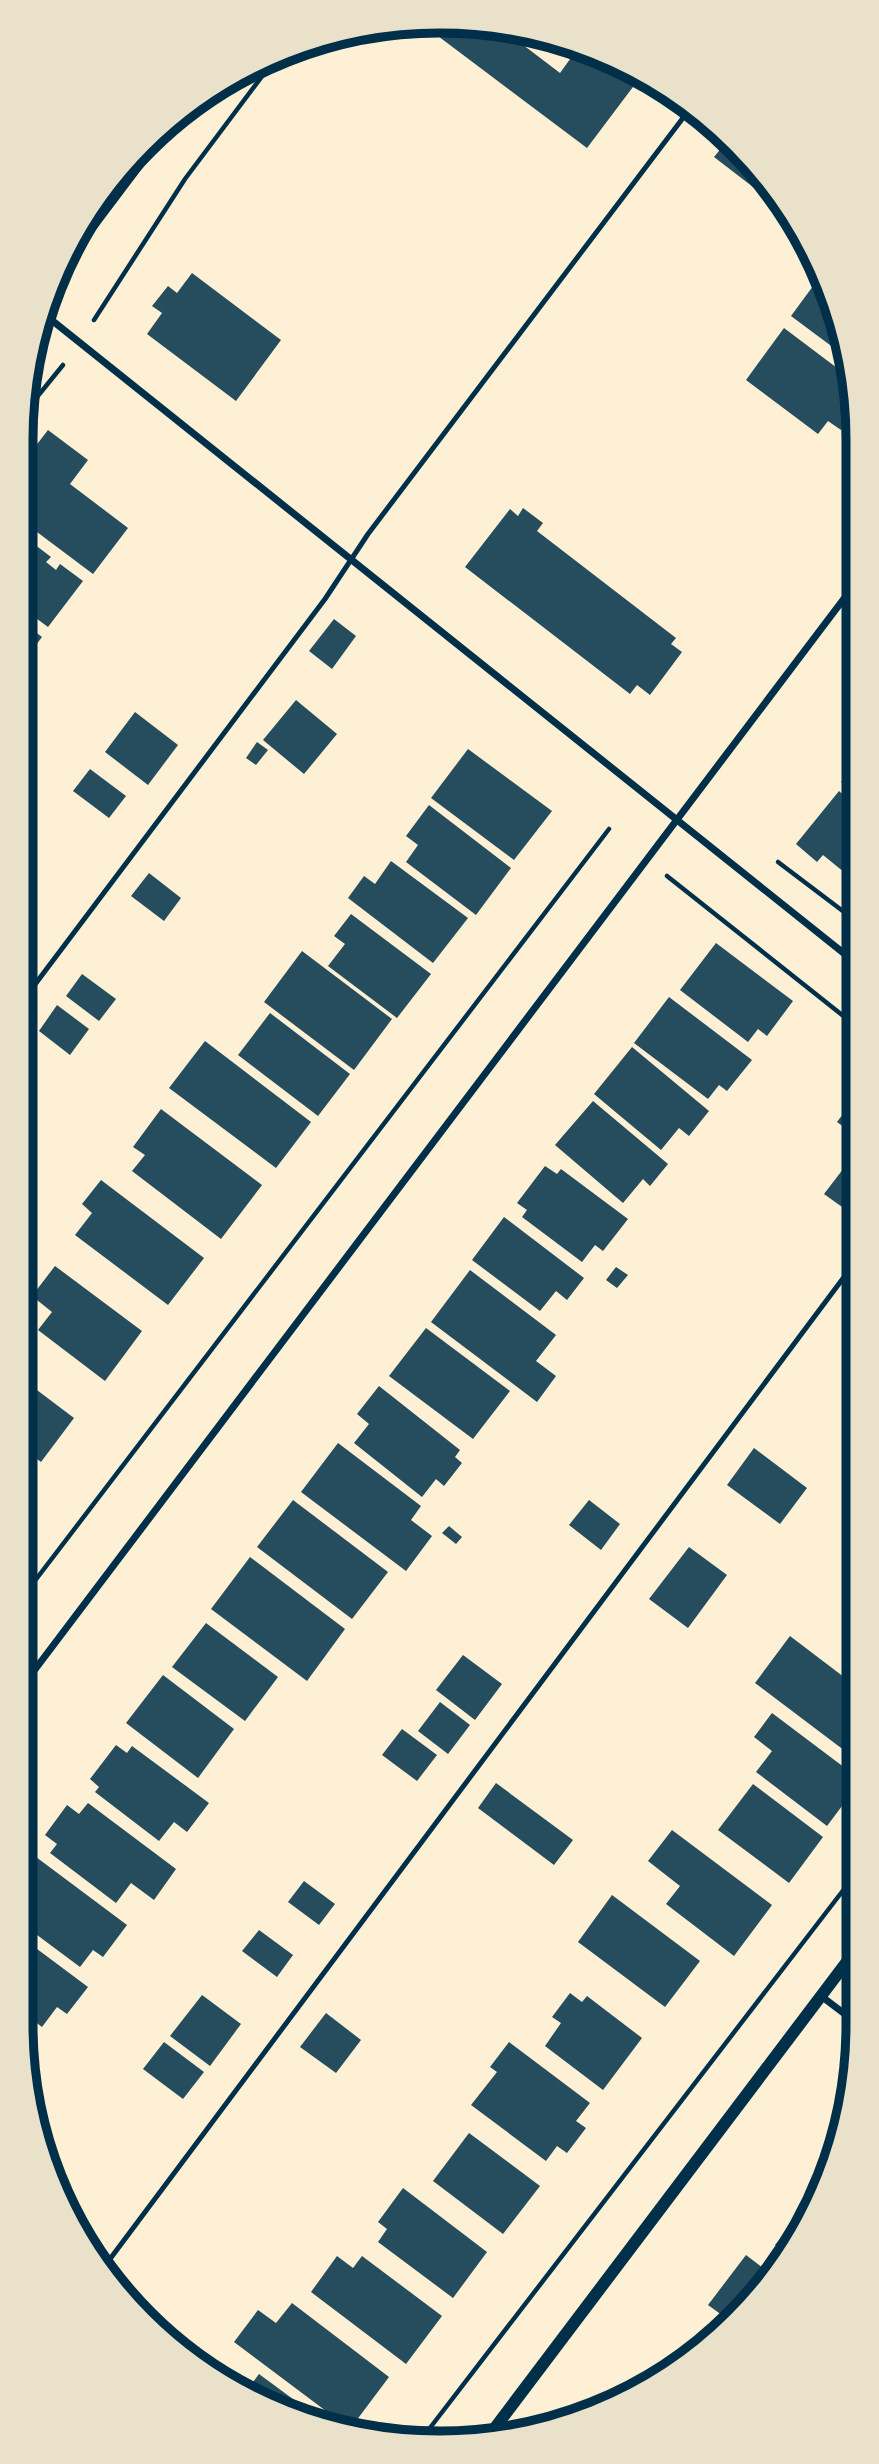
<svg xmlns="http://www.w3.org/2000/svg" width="879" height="2464" font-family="'IBM Plex Sans',sans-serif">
  <rect width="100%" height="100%" fill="#fdf0d5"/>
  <g fill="#264d5e">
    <polygon points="426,27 506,32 560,73 578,48 642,75 587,148"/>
    <polygon points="727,141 754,163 762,176 753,187 714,157"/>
    <polygon points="192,273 281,340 236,401 147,334 162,313 152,306 168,286 177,293"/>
    <polygon points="816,282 825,289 846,357 791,316"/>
    <polygon points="784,328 853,380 854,387 847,397 854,403 854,411 841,430 828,421 818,434 746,380"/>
    <polygon points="48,430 88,460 70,484 128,528 93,574 21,520 21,465"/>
    <polygon points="523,508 543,523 537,531 676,638 671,644 682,652 650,695 637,685 630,694 465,567 510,509 518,516"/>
    <polygon points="21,534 51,557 46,562 56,570 60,564 83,581 48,627 25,610 30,603 23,599 21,602"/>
    <polygon points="334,619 356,636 332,669 309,651"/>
    <polygon points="21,621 42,637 21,665"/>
    <polygon points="296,700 337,734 304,774 263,740"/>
    <polygon points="135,712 178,745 148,785 105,752"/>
    <polygon points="257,742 268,750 256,765 246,758"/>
    <polygon points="468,749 552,811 514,860 431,798"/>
    <polygon points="855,764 855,793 841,782"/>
    <polygon points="90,769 126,796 109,818 73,791"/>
    <polygon points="839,791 855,805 855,881 823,855 817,862 796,844"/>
    <polygon points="429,805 511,868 476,915 406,862 418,845 406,836"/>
    <polygon points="391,861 468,918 433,963 348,898 364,876 375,884"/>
    <polygon points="149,873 181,898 164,921 131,896"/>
    <polygon points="351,914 431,974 397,1018 328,966 345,944 334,936"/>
    <polygon points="716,943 793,1001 767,1036 758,1029 748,1042 680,990"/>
    <polygon points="302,951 392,1019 354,1070 264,1002"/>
    <polygon points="82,974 116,999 99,1021 66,996"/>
    <polygon points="669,997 752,1060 727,1091 719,1085 708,1099 634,1043"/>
    <polygon points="57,1005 89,1029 70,1055 39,1031"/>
    <polygon points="270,1013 350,1074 318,1116 238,1055"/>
    <polygon points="205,1041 311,1122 276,1168 169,1088"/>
    <polygon points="632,1047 709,1111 689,1136 679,1128 661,1150 594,1094"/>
    <polygon points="856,1097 856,1136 837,1122"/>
    <polygon points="593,1101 668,1164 650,1186 643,1179 623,1203 555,1145"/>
    <polygon points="161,1109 262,1185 221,1239 132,1171 145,1155 133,1147"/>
    <polygon points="850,1160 856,1164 856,1217 824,1194"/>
    <polygon points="545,1166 557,1174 561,1169 628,1219 603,1251 595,1245 582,1262 522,1217 527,1210 517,1203"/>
    <polygon points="101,1180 204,1258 168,1305 75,1235 92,1213 82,1204"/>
    <polygon points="504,1217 584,1278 567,1300 556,1291 540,1311 472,1260"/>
    <polygon points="55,1266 142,1331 105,1381 38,1330 52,1312 32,1296"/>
    <polygon points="616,1267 628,1275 617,1288 606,1280"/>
    <polygon points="470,1270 556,1335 536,1361 556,1376 537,1402 431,1322"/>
    <polygon points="426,1328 510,1391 473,1439 389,1376"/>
    <polygon points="21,1378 74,1418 41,1462 21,1447"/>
    <polygon points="379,1386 460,1450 455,1457 462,1463 444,1486 436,1479 422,1497 354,1443 369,1424 357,1414"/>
    <polygon points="338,1443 421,1506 411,1520 432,1536 406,1571 301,1492"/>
    <polygon points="754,1448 807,1488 780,1524 727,1485"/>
    <polygon points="293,1500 388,1572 352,1619 257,1547"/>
    <polygon points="589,1500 620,1524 601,1550 569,1525"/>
    <polygon points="449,1526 462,1537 456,1544 442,1533"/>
    <polygon points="689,1547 727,1575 688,1628 649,1599"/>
    <polygon points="250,1557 345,1629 307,1681 211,1609"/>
    <polygon points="206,1623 278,1677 245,1721 172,1667"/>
    <polygon points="790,1636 857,1687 857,1760 755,1683"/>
    <polygon points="463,1655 502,1684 475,1720 436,1690"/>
    <polygon points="857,1661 857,1677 850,1671"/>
    <polygon points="163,1675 234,1729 198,1778 126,1723"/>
    <polygon points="440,1702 470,1725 448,1754 418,1731"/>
    <polygon points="772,1713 857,1777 857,1786 827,1826 756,1772 772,1751 754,1737"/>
    <polygon points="402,1729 437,1755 417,1781 382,1755"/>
    <polygon points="116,1745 127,1753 132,1746 209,1803 187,1832 174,1822 159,1841 95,1792 99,1787 90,1779"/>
    <polygon points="496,1783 573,1840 554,1865 478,1808"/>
    <polygon points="753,1784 823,1837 789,1883 718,1830"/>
    <polygon points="88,1803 176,1869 154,1900 131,1883 116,1903 50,1853 57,1844 45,1835 67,1805 79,1814"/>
    <polygon points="672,1830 772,1905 734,1956 666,1904 680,1886 648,1861"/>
    <polygon points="28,1851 127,1925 103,1957 93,1950 80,1967 21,1923 21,1861"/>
    <polygon points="304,1881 335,1904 319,1925 288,1902"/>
    <polygon points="612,1895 700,1961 665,2007 578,1942"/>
    <polygon points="259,1930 293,1955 277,1977 242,1951"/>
    <polygon points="21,1937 88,1987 67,2014 57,2007 42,2027 21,2011"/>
    <polygon points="570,1993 582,2002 587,1996 642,2038 603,2090 545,2046 561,2023 552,2017"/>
    <polygon points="202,1995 241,2024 210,2066 170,2036"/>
    <polygon points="326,2013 361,2040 336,2073 300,2047"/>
    <polygon points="21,2017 31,2024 23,2034 21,2024"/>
    <polygon points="164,2042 204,2072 183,2099 143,2069"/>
    <polygon points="509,2042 590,2103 576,2121 586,2128 567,2153 557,2146 546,2161 471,2105 497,2072 490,2067"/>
    <polygon points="845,2125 844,2132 829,2166 819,2159"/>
    <polygon points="469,2133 540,2186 503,2234 433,2181"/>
    <polygon points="403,2188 487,2252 453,2298 378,2242 387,2229 378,2222"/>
    <polygon points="815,2193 816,2193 788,2255 775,2245"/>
    <polygon points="746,2255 771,2274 726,2318 708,2305"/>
    <polygon points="337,2256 353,2268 362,2256 442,2316 406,2364 311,2292"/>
    <polygon points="292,2303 389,2377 350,2429 234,2342 258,2310 276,2323"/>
    <polygon points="259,2374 320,2419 320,2420 254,2400 245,2393"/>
  </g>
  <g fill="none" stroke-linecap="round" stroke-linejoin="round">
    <g stroke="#003049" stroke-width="4.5">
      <polyline points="94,320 185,179 272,63"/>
      <polyline points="24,413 63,365"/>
      <polyline points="778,862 856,921"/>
      <polyline points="667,876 856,1026"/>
      <polyline points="21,1599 609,829"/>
      <polyline points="423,2437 858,1871"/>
    </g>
    <g stroke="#003049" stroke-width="5">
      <polyline points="21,1003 325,599 368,534 689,110"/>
      <polyline points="104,2267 856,1261"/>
    </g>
    <g stroke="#003049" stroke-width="7">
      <polyline points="44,314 856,963"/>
      <polyline points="21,1688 855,584"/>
      <polyline points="821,1996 858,2024"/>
    </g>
    <g stroke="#003049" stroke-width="12">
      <polyline points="80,241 151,147"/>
      <polyline points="491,2433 858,1947"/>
    </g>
  </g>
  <path d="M0 0H879V2464H0ZM439 33H440A406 406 0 0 1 846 439V2025A406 406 0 0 1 440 2431H439A406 406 0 0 1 33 2025V439A406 406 0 0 1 439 33Z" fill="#e9e1ca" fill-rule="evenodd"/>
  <path fill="none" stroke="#003049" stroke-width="9" d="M439 33H440A406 406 0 0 1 846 439V2025A406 406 0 0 1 440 2431H439A406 406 0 0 1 33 2025V439A406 406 0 0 1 439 33Z"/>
</svg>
